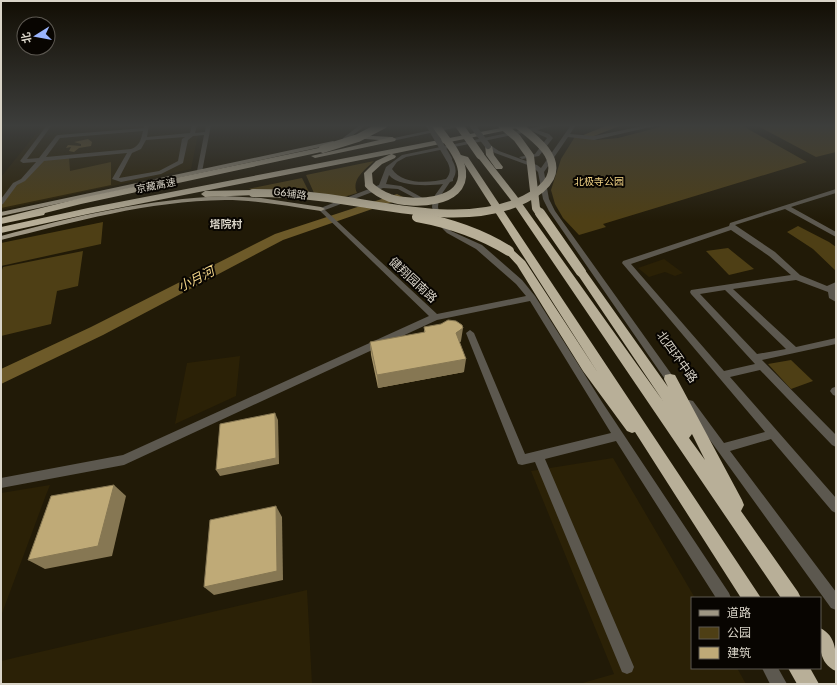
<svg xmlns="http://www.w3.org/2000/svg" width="837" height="685" font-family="Rubik,'Noto Sans SC',sans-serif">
  <rect width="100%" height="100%" fill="#211a07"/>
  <g fill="#2b2106">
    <polygon points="43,125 200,125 191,169 1,210 1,177"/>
    <polygon points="664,259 683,273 675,276 665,272 649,277 638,268"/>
    <polygon points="240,356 236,396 175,424 187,363"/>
    <polygon points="613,458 695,598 692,598 692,668 737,668 746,684 579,684 614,674 531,471"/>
    <polygon points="50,485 46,495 1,616 1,493"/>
    <polygon points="307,590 312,684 1,684 1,661"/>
  </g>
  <g fill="#4e3f15">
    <polygon points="668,125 741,125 807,162 603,224 606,227 579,235 563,218 555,204 551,190 561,159 576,135 596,140 618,138"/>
    <polygon points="756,125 836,125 836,152 816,157"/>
    <polygon points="69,158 70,171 111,162 111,185 1,208 1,206 17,184 40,161"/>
    <path d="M374 161C365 170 351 179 357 193L344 197 314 193 306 175Z"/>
    <polygon points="302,178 309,192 248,189"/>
    <polygon points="103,222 101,244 1,266 1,243"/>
    <polygon points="798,226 829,242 836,247 836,271 813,249 787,232"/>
    <polygon points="728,248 754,269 729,275 706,251"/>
    <polygon points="83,251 78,286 57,291 51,324 1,336 1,273 3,267"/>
    <polygon points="791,360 813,381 791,389 768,364"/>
  </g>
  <polygon fill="#6d5a29" points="88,139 92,142 91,146 79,148 74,152 69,151 71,147 66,148 68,145 81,146 81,144 74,142"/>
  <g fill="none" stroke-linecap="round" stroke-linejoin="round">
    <g fill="#6d5a29" fill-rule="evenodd">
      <polygon points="608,125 622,125 589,138 586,139 581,136"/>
      <polygon points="397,194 403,197 401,199 283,240 103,335 1,384 1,369 91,327 275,234"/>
    </g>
    <g fill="#5c584f" fill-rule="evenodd">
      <path d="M47 125H52L27 159 39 158 56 136 58 135 144 128V125H149L147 137 190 133 192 125H197L195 133 205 132 206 125H211L202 172 197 171 204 135 193 136 188 140 183 163 161 174 121 182 112 179 127 153 44 161 25 181 17 185 3 204 1 205V199L13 183 21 179 36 162 23 163 20 161ZM143 131C141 139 140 146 131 149L46 157 60 138ZM185 137 182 139 178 161 159 171 119 178 132 153 141 149 146 140Z"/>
      <polygon points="360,125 366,125 347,140 343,140 343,138"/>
      <polygon points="456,125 468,125 392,141 389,139"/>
      <path d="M546 125H557L537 130 549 134 553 138 539 156 522 159 519 157 535 154 547 138 532 131 406 157 397 162 392 169C402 185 430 183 446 179 452 172 450 167 446 159L451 158C455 165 458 171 453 179V181L450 182 439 198 438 207 441 220 451 231 482 245 522 280 535 296 602 402 729 593 731 598H716L616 441 545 459 634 667 632 672 627 674 622 672 535 462 522 465 518 464 466 333 470 330 474 333 525 454 611 433 530 301 437 320 124 465 1 488V478L123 455 429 316 318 209 379 185 386 167 402 155ZM389 175C398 187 430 186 443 184L433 198 432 207 436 222 447 233 476 249 516 284 526 296 437 314 325 210 383 188 398 189 426 204H430V202L401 186 386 184Z"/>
      <polygon points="571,125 576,125 570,134 594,136 648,125 659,125 594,140 568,137 544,172 549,199 555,211 677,382 679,385 677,388 674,389 671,388 549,211 543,199 538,172 533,167 495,153 485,146 490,145 499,151 537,165 541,168"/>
      <path d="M836 189V193L791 207 836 232V237L785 209 735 225 775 252 800 275 827 286 836 282V302L829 298 828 292 796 280 733 289 796 347 836 338V344L762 360 836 435V447L832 445 760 370 730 377 836 498V513L832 511 771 439 730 451 836 592V610L831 608 684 404 685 401 689 400 693 401 724 443 765 432 622 263 623 261 729 226 730 223ZM731 230 769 256 791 275 691 290 690 292 691 294 755 364 724 371 631 264ZM725 290 786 349 757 354 700 294Z"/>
      <polygon points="835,387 836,387 836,396 833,395 830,391 832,388"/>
      <polygon points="762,668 778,668 787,684 770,684"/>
    </g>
    <g fill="#9e9683" fill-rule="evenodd">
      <polygon points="355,135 392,137 395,139 392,141 353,138 353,136"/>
      <polygon points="333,141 336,143 335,144 1,216 1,212"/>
      <path d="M225 196 261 198 321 207 325 209 321 211C289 206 257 200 225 200 148 201 74 222 1 240V236C75 216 149 199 225 196Z"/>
    </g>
    <g fill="#b8af98" fill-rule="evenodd">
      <polygon points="516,125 531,125 392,154 396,156 395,158 382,164 372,173 373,185 369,187 365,185 364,173 376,161 391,154 88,214 1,233 1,227 88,208"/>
      <polygon points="392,137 396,139 395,141 315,158 311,156"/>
      <polygon points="485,144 492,146 494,155 503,167 502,169 496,169 486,155"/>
      <polygon points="323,147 326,147 326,151 81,204 45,213 44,215 1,224 1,218 81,198"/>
      <path d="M477 153H483L516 195 663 401 576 272 577 270H585L668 387 664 379 665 375 670 374 675 375 742 500 744 505 741 511 798 592 801 598H781L510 199 476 155ZM692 434 705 460 689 438Z"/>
      <polygon points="461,155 468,157 761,598 741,598 635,432 632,433 627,431 583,371 517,265 504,251 506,249 512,249 525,261 598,373 460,157"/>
      <polygon points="253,190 257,193 256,195 205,197 201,194 205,191"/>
      <path d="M820 628C837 636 836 653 836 671 818 663 820 645 820 628Z"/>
      <polygon points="788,668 810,668 819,684 797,684"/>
    </g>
    <g stroke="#5c584f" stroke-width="6">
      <polyline points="429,125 449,159"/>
      <polyline points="472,125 488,146"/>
    </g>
    <g stroke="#b8af98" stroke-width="8">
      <polyline points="459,125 480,155"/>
      <polyline points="502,125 517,138 530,156 536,208 540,214"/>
      <polyline points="323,149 358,138 383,125"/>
      <path d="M369 185C375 191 382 195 390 198 411 205 466 205 462 171 460 154 444 138 436 125"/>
      <path d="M253 193C278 193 303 195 328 198 389 206 468 228 525 199 535 194 545 188 550 178 561 156 532 136 518 125"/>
    </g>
    <g stroke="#b8af98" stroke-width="10">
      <polyline points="540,213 581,272"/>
      <path d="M417 217C450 223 480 233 509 251"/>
    </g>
  </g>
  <polygon fill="#a49266" points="424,327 461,341 459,343 464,372 378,388 371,355 370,342 424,333"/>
  <g fill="#867753">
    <polygon points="463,328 461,341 454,346 456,333"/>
    <polygon points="466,359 464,372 378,388 377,375"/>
    <polygon points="275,413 278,420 279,464 220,476 216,470"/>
    <polygon points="114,485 126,496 112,556 45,569 28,560"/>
    <polygon points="276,506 282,517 283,580 214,595 204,587"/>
  </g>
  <g fill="#bfaa77" stroke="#867753">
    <polygon points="448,320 456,321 462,325 463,328 456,333 466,359 377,375 370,342 425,332 424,327 441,324"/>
    <polygon points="275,413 276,458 216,470 220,424"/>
    <polygon points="114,485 98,546 28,560 51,496"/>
    <polygon points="276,506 277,571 204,587 210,520"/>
  </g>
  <linearGradient id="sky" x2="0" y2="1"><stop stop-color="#120e04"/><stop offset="0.57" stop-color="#3d3e3c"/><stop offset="1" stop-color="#3d3e3c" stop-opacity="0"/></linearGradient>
  <rect width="837" height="221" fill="url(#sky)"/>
  <g text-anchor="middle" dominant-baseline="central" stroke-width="4" stroke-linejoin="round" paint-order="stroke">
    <g font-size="10" fill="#f0d285" stroke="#080501">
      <text x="599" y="182">北极寺公园</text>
    </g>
    <g font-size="10" fill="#d9d4c8" stroke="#080501">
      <text transform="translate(156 186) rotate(-11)">京藏高速</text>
      <text transform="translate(290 194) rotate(8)">G6辅路</text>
    </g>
    <g font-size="11" font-weight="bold" fill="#d9d4c8" stroke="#080501">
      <text x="226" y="224">塔院村</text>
    </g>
    <g font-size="12" fill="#d9d4c8" stroke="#080501">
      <text transform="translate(413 280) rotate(43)">健翔园南路</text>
      <text transform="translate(677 357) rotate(54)">北四环中路</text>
    </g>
    <g font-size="13" font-style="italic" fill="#f4d689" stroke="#080501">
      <text transform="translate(196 279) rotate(-27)">小月河</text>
    </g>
  </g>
  <rect width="837" height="685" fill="none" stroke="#d9d4c8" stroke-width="4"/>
  <rect x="691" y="597" width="130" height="72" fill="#080501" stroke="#5c5851"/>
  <rect x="699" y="610" width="20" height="6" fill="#9e9683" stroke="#5c5851"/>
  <text x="727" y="617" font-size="12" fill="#d9d4c8">道路</text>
  <rect x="699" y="627" width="20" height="12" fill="#4e3f15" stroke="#5c5851"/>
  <text x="727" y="637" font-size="12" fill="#d9d4c8">公园</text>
  <rect x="699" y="647" width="20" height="12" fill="#bfaa77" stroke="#5c5851"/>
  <text x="727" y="657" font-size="12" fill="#d9d4c8">建筑</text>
  <g transform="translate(36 36) rotate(259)"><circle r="19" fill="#080501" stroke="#5c5851"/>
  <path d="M0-3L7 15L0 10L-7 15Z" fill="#9ab5fd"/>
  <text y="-6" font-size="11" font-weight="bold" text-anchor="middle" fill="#d9d4c8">北</text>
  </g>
</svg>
